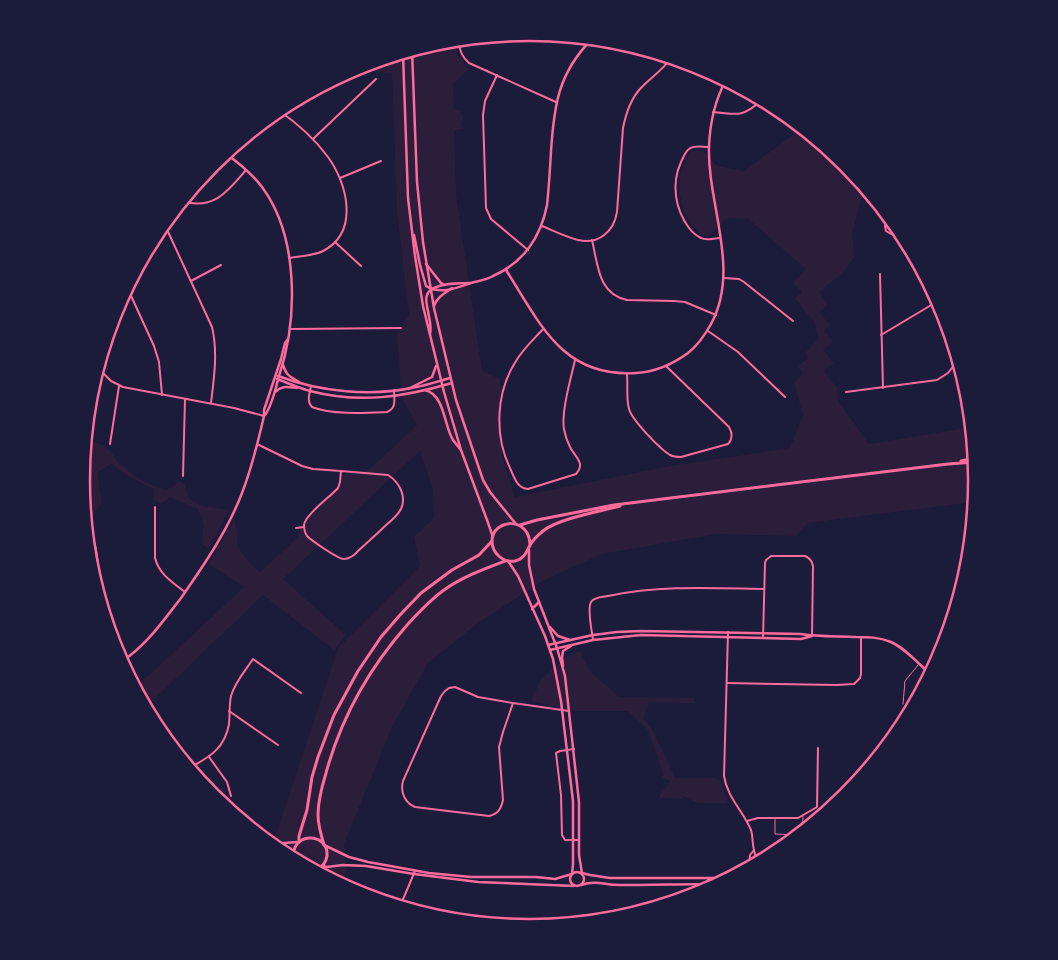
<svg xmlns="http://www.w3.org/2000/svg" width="1058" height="960" font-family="Commissioner,sans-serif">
  <rect width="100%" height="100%" fill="#1b1b3a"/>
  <g fill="#2a1e3b">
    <path d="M457 40V54L469 69 453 84 454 109 461 111V115H463L461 127 469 128 454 130 456 194 482 371 500 379 502 455 515 497 670 466 790 448 803 415 794 382 803 373 798 366 808 358 805 353 818 339 815 324 795 298 802 292 793 282 806 269 748 219 726 218 711 235 702 236C677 213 672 179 691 151L702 150 717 166 744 171 802 128 846 164 867 190 862 195 852 235 854 257 844 272 819 292 828 305 819 312 830 325 824 330 833 342 823 350 834 363 824 371 837 388 838 401 869 444 971 427 976 480 974 502 808 523 796 536 717 534 602 554 544 580 477 624 428 663 392 727 344 844 347 873 337 882 280 852 276 848 274 840 338 648 420 566 414 537 434 518 433 489 420 451 283 579 346 635 334 650 263 595 146 707 135 688 244 587 209 564 235 517 238 547 249 562 260 572 297 538 301 526 340 487 344 474 369 470 417 425 402 398 397 336 409 315 397 211 392 73 377 72 375 61 442 41Z"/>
    <polygon points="86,432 93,442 103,445 114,455 117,462 139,479 157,487 166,490 174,486 178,481 185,484 188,498 202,506 229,510 209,549 202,544 204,524 198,509 170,497 161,504 154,500 154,489 128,476 111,464 98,472 99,487 102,502 89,521 85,516 84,504 92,497 89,448 85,442"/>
    <polygon points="580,651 590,671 619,697 694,698 694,703 649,702 643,719 652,728 675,778 714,778 721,782 728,803 698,803 678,794 685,799 660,798 660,795 670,781 662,777 663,773 648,730 628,711 576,711 531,701 541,680 564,658"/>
  </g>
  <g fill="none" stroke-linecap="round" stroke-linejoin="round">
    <g stroke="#ff6b9d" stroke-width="1">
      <polyline points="903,704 905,681 918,665"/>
      <polyline points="775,819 775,834 799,835"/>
      <polyline points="802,832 803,816"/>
    </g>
    <g stroke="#ff6b9d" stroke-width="2">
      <polyline points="578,37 585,45"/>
      <path d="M460 39C458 49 461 56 469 63L556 102"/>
      <polyline points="497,75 485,101 483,115 486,208 491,219 528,250"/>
      <path d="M278 110C297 123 314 138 328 157 347 183 360 232 323 251 313 256 301 256 290 258"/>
      <path d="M713 112C738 115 743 117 762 100"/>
      <polyline points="313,139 376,79"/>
      <path d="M708 147C702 147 694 145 689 149 685 152 683 158 681 162 671 184 675 209 689 228 692 232 697 236 701 238 706 241 714 238 720 238"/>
      <polyline points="340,178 381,161"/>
      <path d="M182 201C213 211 228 191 246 170"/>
      <polyline points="888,215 885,226 886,231 891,234 894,233 898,227"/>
      <path d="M164 223 212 327C218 352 214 378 211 403"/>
      <path d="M542 226C554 231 566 237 578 240 599 245 614 231 617 212L623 128C626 113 630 100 640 89 650 78 663 70 671 58"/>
      <path d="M592 240C598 265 598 294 627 300L674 301 685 302 716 315"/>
      <polyline points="335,242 361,266"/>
      <polyline points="880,274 883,388"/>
      <polyline points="724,278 739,279 744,282 793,321"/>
      <polyline points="191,281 221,265"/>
      <polyline points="127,287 154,346 159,362 162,395"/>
      <polyline points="290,329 401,328"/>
      <path d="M543 329C534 339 523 349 516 361 496 392 494 435 510 468 514 477 517 488 528 489L576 474C586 463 575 457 570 447 567 441 565 435 564 429 561 412 571 378 575 360"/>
      <polyline points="708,331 738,352 785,397"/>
      <polyline points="881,335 938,301"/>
      <polyline points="98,368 111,381 123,387 234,408 264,416"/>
      <path d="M627 374C628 385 626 398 629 409 632 420 660 449 670 455 674 457 677 457 681 457L728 444C733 439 733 434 729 427L666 366"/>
      <path d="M311 386C310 393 306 401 312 407 332 415 365 413 387 412 397 408 394 399 394 390"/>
      <polyline points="846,392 937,380 948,373 958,360"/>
      <polyline points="110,444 119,386"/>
      <path d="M257 444 302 466 313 469 341 471 340 482 338 488C330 497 305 515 304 525 304 529 305 533 307 536 312 541 337 558 343 559 347 559 350 558 354 555 364 545 375 536 385 526 391 521 398 515 401 509 407 496 399 482 388 475L341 471"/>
      <polyline points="183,476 185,399"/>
      <path d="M155 507V558C159 574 172 582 185 592"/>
      <path d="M86 524C96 540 101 565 95 583"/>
      <polyline points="296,528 304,527"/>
      <path d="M728 632 724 776C727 797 743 811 751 830 753 836 752 843 754 850 755 854 756 857 756 862"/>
      <path d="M763 638 765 563 766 560 771 556H805C810 558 812 561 813 566L812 636"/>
      <path d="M593 640C592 632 587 609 591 602 594 597 603 597 608 596 660 585 711 588 764 589"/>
      <polyline points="727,683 836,685 854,684 860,678 861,674 861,637"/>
      <path d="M513 703 478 697 455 687 449 688 445 691 441 696 403 781C400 792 405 803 415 807L489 816C498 814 501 809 503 800L499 747 503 732 513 703 569 711"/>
      <polyline points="229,711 278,745"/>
      <polyline points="574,749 560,751 556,753 561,795 562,835 565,840 578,840"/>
      <polyline points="209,757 227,782 231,796"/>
      <path d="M189 768C210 757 225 748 229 724 230 715 229 705 231 696 235 682 245 671 253 659L301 693"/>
      <polyline points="747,821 758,818 798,818 817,807 818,748"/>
      <polyline points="749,867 750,855 754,850"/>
      <polyline points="708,878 709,889"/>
      <polyline points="399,906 404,897 415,871"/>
    </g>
    <g stroke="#ff6b9d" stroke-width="2.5">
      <path d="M225 153C239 163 252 174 262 187 299 237 298 319 279 376 276 387 272 406 265 415"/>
      <path d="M414 235 420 265 426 286C440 295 457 288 471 283 478 281 486 280 493 276 523 263 541 237 547 205 549 187 550 169 551 151 554 106 558 73 592 39"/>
      <path d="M506 270C540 323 562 378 636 373 654 372 673 364 688 353 698 345 705 335 711 324 741 269 707 204 709 146 710 123 715 100 726 80"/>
      <path d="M430 334C432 326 429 319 428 311 427 306 425 300 427 295 431 283 459 283 470 283"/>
      <path d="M283 365C287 377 290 376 299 382"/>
      <path d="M278 376C320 392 372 397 416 387 428 385 439 381 450 378"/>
      <path d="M277 379C288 383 299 388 310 391 360 404 404 397 452 383"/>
      <path d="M275 392C282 385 288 387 297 388"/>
      <polyline points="529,549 529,565 534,589 557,648 565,676 579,802 579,855 582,873"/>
      <polyline points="508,561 518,576 545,636 553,659 561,701 573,801 573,864 572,874"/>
      <polyline points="532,609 539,602"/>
      <polyline points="550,627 558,636 570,640"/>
      <path d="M548 645 593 635 617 632 641 631 801 634C819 637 838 636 856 637 868 637 879 637 891 642 906 649 918 663 930 674"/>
      <polyline points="550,650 593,640 641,635 801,639 812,636"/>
      <path d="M121 662C146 646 163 621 181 598 204 565 228 530 242 493 252 468 258 442 264 416V410L281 359 285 343 288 339"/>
      <polyline points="563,666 562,658 563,651 571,646"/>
      <polyline points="270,844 298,842"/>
      <polyline points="324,845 349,857 368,862 429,873 471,877 536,877 555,879 572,874"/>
      <polyline points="756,862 756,864"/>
      <polyline points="323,866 327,867 343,865 366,866 414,874 478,882 574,886"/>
      <circle cx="577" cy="879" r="7"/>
      <polyline points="582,873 590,875 610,878 730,878"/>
      <path d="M581 885C597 880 604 885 619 885 652 885 684 884 717 884"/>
    </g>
    <g stroke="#ff6b9d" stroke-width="2.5">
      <polyline points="412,50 417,182 423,242 434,308 456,400 483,480 490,492 516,524"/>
      <polyline points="403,53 408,198 415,256 423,306 444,392 461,450 487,520 493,537"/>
      <polyline points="426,264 441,283 445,285"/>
      <path d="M434 306C437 297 445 293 452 288"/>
      <polyline points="408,389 432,377 436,366"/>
      <path d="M425 390C445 395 444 426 453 440 455 443 458 446 460 449"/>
    </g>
    <g stroke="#ff6b9d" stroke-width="3">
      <polyline points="961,461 974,458"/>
      <polyline points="520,525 537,520 614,505 948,464 975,462"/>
      <path d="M530 546C530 515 492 519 492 541 492 553 503 563 515 561 524 559 526 553 530 545 533 540 538 535 543 531 557 519 601 511 620 506"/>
      <polyline points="299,842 299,836 307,810 312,777 318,757 334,715 358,671 381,637 400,615 421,593 452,570 479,555 492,541"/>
      <path d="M324 845C321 835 318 825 318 815 318 801 322 786 326 773 341 718 370 667 408 624 419 612 430 600 444 590 462 577 484 569 505 561"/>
      <path d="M294 859C289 832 329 831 327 856 326 863 321 868 315 870"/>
      <polyline points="321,874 322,867"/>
    </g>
  </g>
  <path d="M0 0H1058V960H0ZM90 480a439 439 0 1 1 878 0a439 439 0 1 1-878 0Z" fill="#1b1b3a" fill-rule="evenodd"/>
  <path fill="none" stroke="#ff6b9d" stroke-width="2.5" d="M90 480a439 439 0 1 1 878 0a439 439 0 1 1-878 0Z"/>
</svg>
